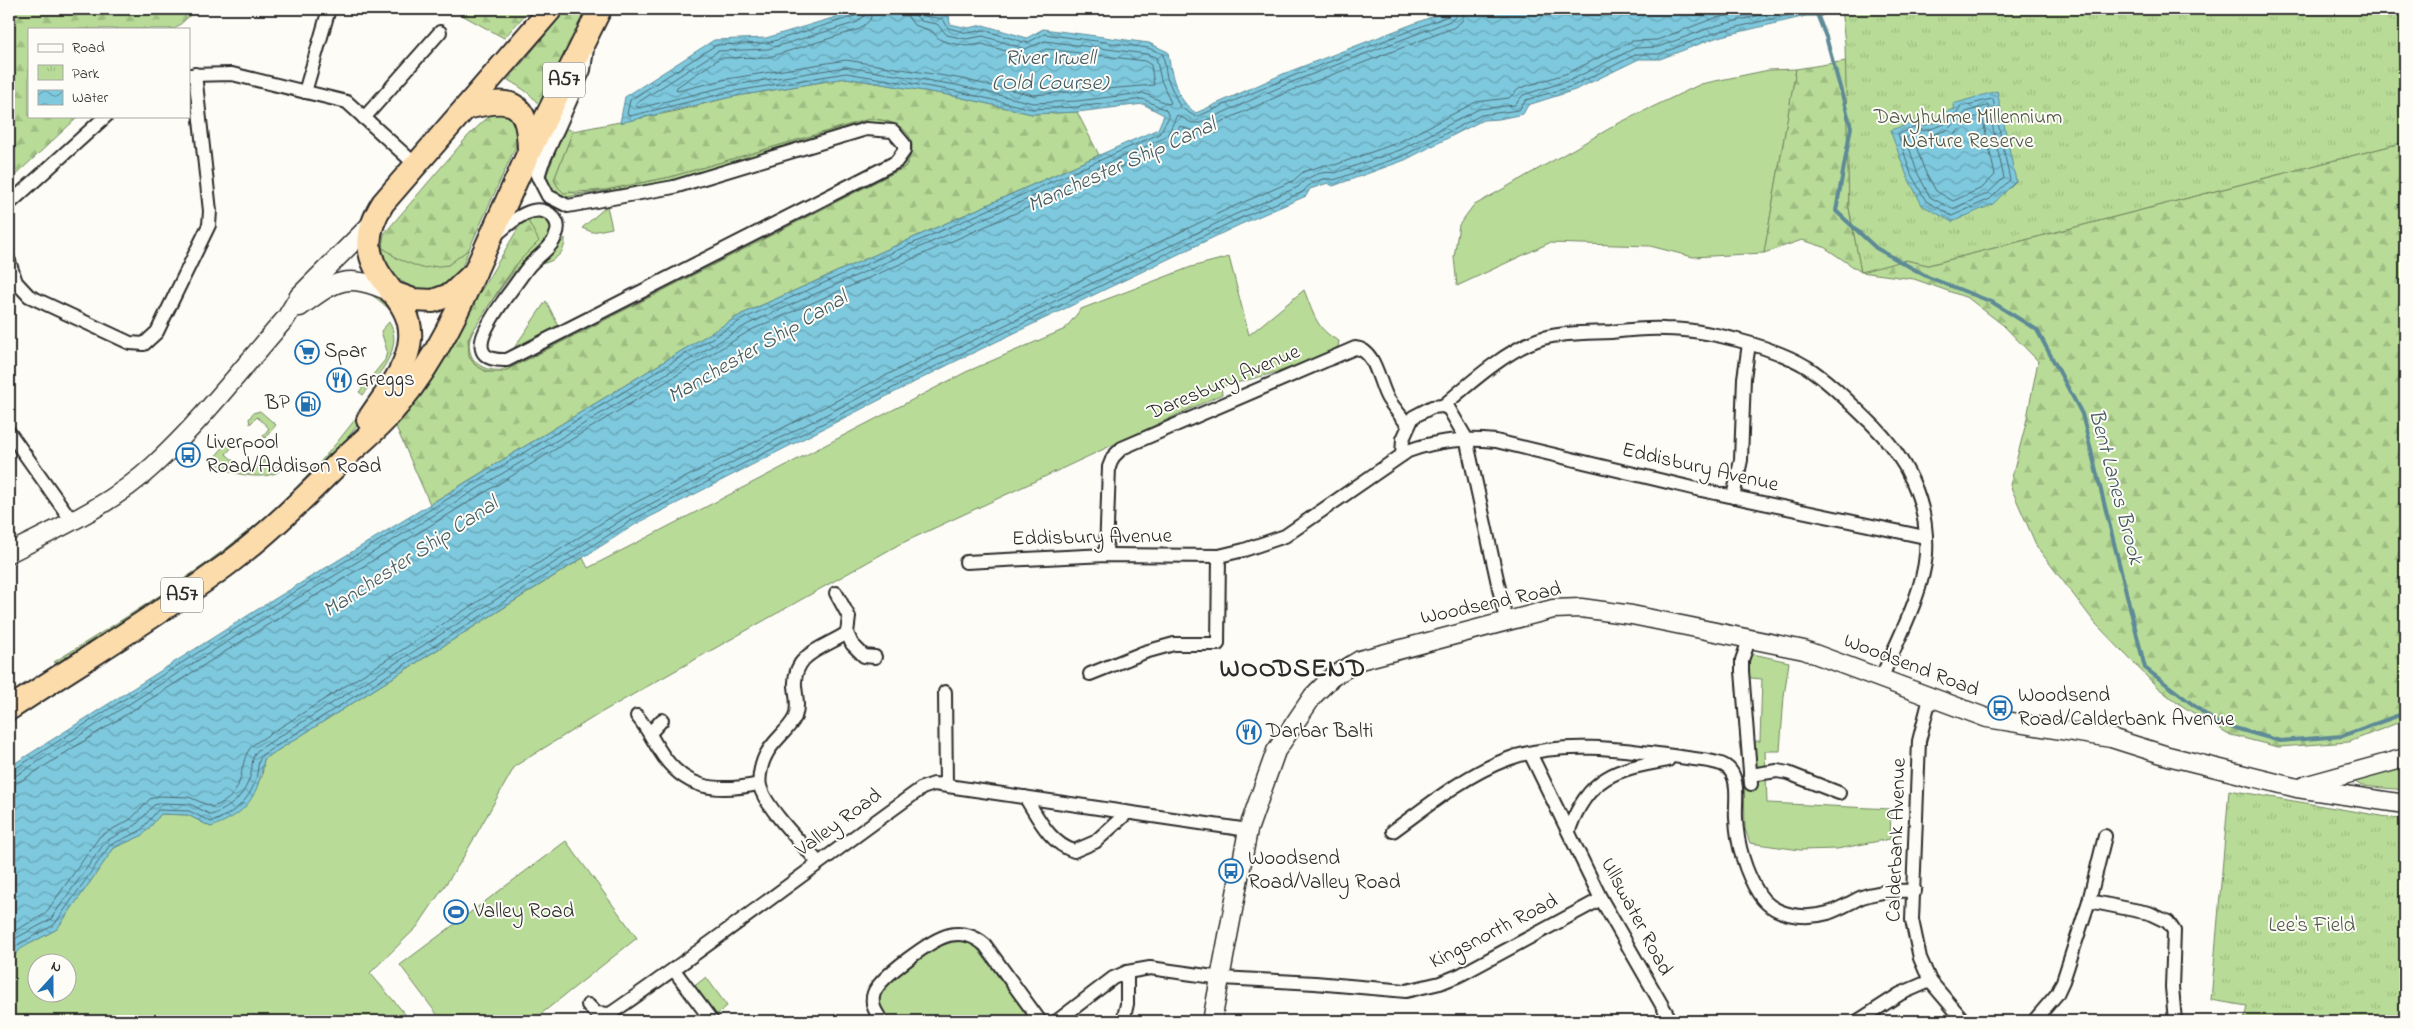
<svg xmlns="http://www.w3.org/2000/svg" width="2414" height="1030" font-family="'Indie Flower',sans-serif">
  <defs>
    <pattern id="forest-firs" width="22" height="20" patternUnits="userSpaceOnUse" patternTransform="scale(1.25)"><rect width="22" height="20" fill="#b8dc97"/><path d="M5 1l3.5 6h-7zM16 11l3.5 6h-7z" fill="#9ebd82"/></pattern>
    <pattern id="park-tufts" width="24" height="20" patternUnits="userSpaceOnUse" patternTransform="scale(1.25)"><rect width="24" height="20" fill="#b8dc97"/><path d="M3 7l-1-3M5 7V3M7 7l1-3M15 17l-1-3M17 17v-4M19 17l1-3" fill="none" stroke="#9ebd82"/></pattern>
    <pattern id="water-waves" width="16" height="10" patternUnits="userSpaceOnUse" patternTransform="scale(1.25)"><rect width="16" height="10" fill="#7ec9de"/><path d="M0 5q4-4 8 0t8 0" fill="none" stroke="#67a3b4"/></pattern>
  </defs>
  <rect width="100%" height="100%" fill="#fdfcf7"/>
  <filter id="ink" filterUnits="userSpaceOnUse"><feTurbulence type="fractalNoise" baseFrequency=".02" numOctaves="2"/><feDisplacementMap in="SourceGraphic" scale="10" xChannelSelector="R" yChannelSelector="G"/><feConvolveMatrix kernelMatrix="1 2 1 2 8 2 1 2 1" color-interpolation-filters="sRGB"/></filter>
  <g filter="url(#ink)">
    <g fill="#b8dc97" stroke="#728461" fill-rule="evenodd">
      <polygon points="1796,69 1764,253 1693,257 1650,246 1549,243 1457,286 1454,257 1459,225 1473,206 1621,122 1701,84 1769,70"/>
      <path d="M869 119C886 119 898 124 910 136L912 151 905 167 503 372C476 376 460 354 472 330L520 260 538 241 527 219 535 217 546 219 551 229C547 242 533 250 524 260 512 272 473 325 470 339 468 346 470 356 475 361 482 369 492 371 502 370L903 165C928 131 887 121 861 124L672 181 567 197 559 196V192L549 184 547 174 565 128 573 131 554 180 576 194 605 190 670 177Z"/>
      <polygon points="607,206 612,228 592,232 582,228"/>
      <path d="M565 238C566 253 554 262 540 264Z"/>
      <path d="M382 247 398 259 448 265 469 249C465 258 463 269 456 277 439 299 400 290 388 266 385 260 384 253 382 247Z"/>
      <path d="M1229 257 1249 335 1304 290C1313 312 1316 330 1339 341L1338 347C1304 368 1260 376 1221 387L1222 394 898 545 602 712 515 766 460 863 417 927 370 973 411 1021H9V960L22 948 57 929 114 848 143 835 161 814 188 815 211 827 262 777 264 759 583 558 588 568 966 372 1065 329 1081 309 1191 267ZM38 962H68V992H38Z"/>
      <path d="M354 284C369 285 395 304 402 317 418 345 397 369 382 392 301 512 177 588 56 663L54 662C122 620 190 579 252 528 301 488 345 437 380 384 392 366 415 336 396 316 385 305 371 291 356 289Z"/>
      <polygon points="546,301 559,327 514,348"/>
      <path d="M389 322C405 348 378 374 363 395L359 392 385 360 387 351 381 331Z"/>
      <polygon points="260,411 276,425 265,438 263,436 269,428 257,417 250,424 249,419 253,413"/>
      <path d="M232 437 239 439 226 454 248 474 264 460 275 469 279 464 283 468C270 483 225 475 214 461V458Z"/>
      <polygon points="1744,652 1789,662 1784,696 1780,751 1765,751 1767,803 1891,809 1890,839 1837,849 1800,850 1750,843 1745,829 1744,776 1739,742 1760,741 1762,679 1741,677"/>
      <polygon points="2405,764 2405,790 2362,786 2353,781"/>
      <polygon points="566,841 637,938 532,1021 442,1021 400,965"/>
      <polygon points="967,941 976,947 1029,1018 1024,1021 887,1021 877,1001 880,988 937,947 953,942"/>
      <polygon points="706,977 727,1006 713,1018 692,988"/>
    </g>
    <g fill="url(#forest-firs)" stroke="#728461">
      <polygon points="9,9 197,9 175,29 29,29 29,116 79,116 9,181"/>
      <polygon points="451,9 530,9 504,38"/>
      <path d="M567 9H589L542 110C533 94 523 89 508 80Z"/>
      <polygon points="1846,61 1849,208 1861,271 1906,260 1928,265 2405,142 2405,720 2349,742 2278,747 2227,734 2176,702 2157,687 2095,623 2037,547 2010,485 2026,423 2038,361 2003,325 1968,298 1914,279 1861,272 1824,247 1802,240 1764,253 1796,69"/>
      <path d="M846 78 954 96 1032 114 1077 112 1099 155 742 314 430 504 393 420 453 338 520 225 527 219 539 241 520 260 503 283 468 339 469 357 475 365 487 372H503L905 167C925 136 899 119 869 119L670 177 605 190 564 193 558 187 554 180 573 131 672 112 731 97Z"/>
      <path d="M505 112C522 124 522 127 516 146L469 249 448 265 422 268 398 259 382 247 384 234 468 136 491 114Z"/>
    </g>
    <g fill="url(#park-tufts)" stroke="#728461">
      <polygon points="1841,9 2405,9 2405,142 1928,265 1906,260 1861,272 1849,208 1845,43"/>
      <polygon points="2229,790 2405,820 2405,1021 2244,1021 2247,1006 2211,1000"/>
    </g>
    <g fill="url(#water-waves)" stroke="#5d8a96">
      <path d="M876 9H911L949 15 950 24 968 28 983 25 1027 38 1043 29 1149 43 1168 52C1171 74 1176 100 1196 113L1283 74 1452 9H1832L1825 11 1822 16H1806L1718 37 1660 59H1639L1575 90 1528 105 1523 114 1499 119 1483 120 1405 160 1333 186 1328 183 1310 189 1306 196 1239 225 952 363 636 524 264 759C258 797 247 814 211 827L188 815 161 814 143 835 114 848 57 929 22 948 9 960V767L255 611 742 314 1158 129 1164 115 1143 104 1077 112 1032 114 954 96 846 78 731 97 620 123 625 97 714 40 766 38 856 11Z"/>
      <polygon points="1997,91 2016,181 1993,204 1952,222 1922,205 1907,176 1890,130 1921,121 1923,126 1944,120 1942,113 1955,109 1953,104"/>
    </g>
    <g fill="none" stroke-linecap="round" stroke-linejoin="round">
      <g stroke="#4c6a73" stroke-width="1">
        <polyline points="866,9 864,16 858,22 768,49 718,51 637,103 636,106 639,108 728,86 846,67 956,85 1033,103 1077,101 1143,93 1168,104 1171,103 1161,80 1156,57 1146,54 1045,41 1025,49 983,36 966,39 947,35 937,24 921,21 916,16 915,9"/>
        <polyline points="873,9 870,20 860,29 769,57 720,58 677,87 676,90 678,91 727,79 846,60 957,78 1033,95 1154,85 1151,65 1145,61 1047,49 1026,57 982,44 967,46 946,42 939,39 932,31 914,25 908,17 907,9"/>
        <polyline points="921,9 925,16 943,19 948,28 968,33 983,30 1027,43 1044,34 1148,48 1163,54 1167,78 1180,107 1196,117 1285,79 1448,16 1451,9"/>
        <polygon points="1993,99 2010,180 1990,199 1952,216 1926,201 1911,174 1898,134 1916,127 1924,131 1945,124 1950,116 1957,113 1961,107"/>
        <polygon points="1988,106 2004,178 1987,194 1952,209 1930,197 1917,172 1906,138 1915,134 1926,137 1947,130 1966,112"/>
        <polygon points="1982,116 1995,175 1982,188 1953,201 1936,191 1924,169 1916,146 1952,137 1970,119"/>
        <polyline points="9,770 13,770 257,615 745,318 1159,134 1169,117 1166,110 1143,99 1077,107 1032,109 955,91 846,73 730,92 630,116 627,114 630,100 716,45 767,43 855,16 859,9"/>
        <polyline points="9,777 17,775 260,621 748,324 1162,139 1168,134 1177,115 1192,123 1200,123 1287,84 1450,21 1456,17 1457,9"/>
        <polyline points="9,784 21,781 264,627 751,330 1165,147 1172,141 1180,126 1193,131 1203,130 1290,91 1453,28 1462,21 1465,9"/>
        <path d="M9 934 45 914 100 836 131 819 150 799 159 796 189 797 212 807C252 795 234 761 254 744L627 507 944 346 1230 208 1293 181 1303 172 1324 165H1335L1397 143 1476 102 1509 98 1520 88 1568 73 1632 41 1657 40 1712 19 1754 9"/>
        <path d="M9 945 16 938 50 920 106 841 136 825 154 805 161 803 190 804 211 815C232 808 246 794 251 773 253 764 251 757 258 750L631 514 947 353 1234 215 1298 187C1306 177 1322 170 1335 173L1400 150 1479 109 1515 105 1523 95 1571 80 1635 48 1658 47 1715 26 1786 9"/>
        <path d="M9 953 19 944 54 925 110 845 140 831 158 810 189 811 211 822C234 814 252 799 257 774 258 767 258 761 262 755L634 519 950 359 1236 220 1303 192C1309 183 1324 176 1334 180L1403 156 1481 115 1519 110 1526 100 1573 86 1637 54H1659L1717 32 1804 11 1818 12 1820 9"/>
      </g>
      <polyline stroke="#5d8a96" stroke-width="4" points="1815,9 1826,37 1851,127 1836,211 1876,248 1928,277 1992,302 2037,330 2082,414 2145,668 2217,723 2280,741 2342,736 2405,713"/>
      <g stroke="#2b2b2b" stroke-width="16">
        <g id="street">
          <polyline points="189,75 232,74 347,102 416,165"/>
          <polyline points="305,92 329,9"/>
          <polyline points="364,118 440,32"/>
          <polyline points="538,177 542,164 584,70 587,49"/>
          <polyline points="9,204 106,116"/>
          <path d="M497 234C511 222 536 199 553 217 558 222 559 228 556 235 552 248 538 256 529 266 521 276 514 287 506 297 494 315 457 362 507 360L896 162 904 151V144L893 131 866 129 674 187 568 206 548 196 533 167 530 154"/>
          <polyline points="9,261 16,282 29,296 130,343 144,344 157,332 209,225 210,211 195,74"/>
          <path d="M1443 406C1470 383 1509 348 1543 338 1565 332 1589 333 1611 332 1629 330 1647 328 1665 329 1705 329 1772 346 1807 367 1830 382 1850 403 1870 422 1906 457 1929 502 1926 554 1923 594 1897 641 1881 679"/>
          <polyline points="9,432 72,521"/>
          <polyline points="1402,455 1403,439 1413,417 1432,407 1443,406 1449,409 1466,438 1506,620"/>
          <polyline points="1733,497 1741,460 1744,378 1749,344"/>
          <path d="M1106 555 1109 467 1113 457 1122 448 1355 348C1376 349 1379 385 1388 399 1394 408 1401 416 1408 425"/>
          <path d="M966 562 1106 555 1219 556 1244 550 1285 536 1408 451C1438 440 1464 438 1496 441L1701 490 1925 537"/>
          <polyline points="836,593 849,617 847,633 852,644 864,656 875,657"/>
          <polyline points="1749,640 1742,660 1742,671 1751,784"/>
          <polyline points="1090,674 1145,652 1174,644 1218,644 1219,556"/>
          <polyline points="945,692 946,785"/>
          <polyline points="1930,698 1919,741 1912,920 1920,958 1930,981 1964,1021"/>
          <path d="M637 716C647 728 650 735 658 748 683 790 716 793 759 784"/>
          <polyline points="651,732 662,720"/>
          <polyline points="1530,753 1601,899 1671,1021"/>
          <polyline points="1750,775 1777,771 1788,773 1839,793"/>
          <path d="M1025 797C1038 817 1049 843 1074 851L1095 842 1127 813"/>
          <path d="M1569 830C1588 777 1615 769 1668 760"/>
          <path d="M1393 831C1429 805 1464 776 1505 760 1565 736 1647 753 1709 761 1718 763 1727 764 1732 773 1739 786 1735 804 1736 818 1737 844 1745 872 1759 894 1773 916 1804 920 1828 913 1840 909 1851 902 1862 897 1879 891 1898 890 1915 891"/>
          <path d="M818 862C803 845 765 807 760 786 758 777 762 761 767 753 774 740 789 730 795 717 799 706 796 697 795 686 793 653 824 648 847 633"/>
          <polyline points="2089,901 2149,913 2168,922 2174,931 2172,987 2175,1021"/>
          <polyline points="674,970 712,1021"/>
          <path d="M588 1005 596 1013 610 1014C716 941 817 863 922 788L934 784 1248 830"/>
          <path d="M882 1021C876 1013 870 1004 874 993 880 977 932 939 949 935 962 932 975 936 985 945L1040 1021"/>
          <polyline points="1057,1021 1113,978 1127,972 1150,968 1221,978 1315,983 1406,991 1440,983 1460,975 1601,899"/>
          <polyline points="1123,1021 1127,1004 1127,972"/>
          <polyline points="1858,1021 1900,994 1930,981"/>
          <polyline points="2034,1021 2057,994 2063,981 2089,901 2105,836"/>
        </g>
      </g>
      <g stroke="#2b2b2b" stroke-width="21">
        <g id="secondary">
          <path d="M300 307C338 279 346 273 391 292"/>
          <path d="M9 553C59 528 113 504 154 465 202 421 243 367 286 318L299 296 370 225"/>
          <polyline points="2304,786 2405,758"/>
          <polyline points="1212,1021 1248,830 1276,751 1313,696 1332,677 1360,660 1553,609 1581,608 1632,615 1804,650 1987,718 2111,738 2168,756 2297,788 2405,804"/>
        </g>
      </g>
      <g stroke="#2b2b2b" stroke-width="26">
        <g id="highway">
          <path d="M467 108C513 96 528 101 529 151"/>
          <polyline points="391,292 413,300 433,301 452,294 475,272 529,152 600,9"/>
          <path d="M368 420C384 395 408 369 410 339 415 287 339 273 383 203L551 9"/>
          <path d="M9 709C77 664 148 622 214 574 261 541 301 501 341 461 355 447 372 434 385 420 425 377 452 325 475 272"/>
        </g>
      </g>
      <use href="#street" stroke="#fdfcf7" stroke-width="12"/>
      <use href="#secondary" stroke="#fdfcf7" stroke-width="18"/>
      <use href="#highway" stroke="#fddcac" stroke-width="22"/>
    </g>
  </g>
  <defs>
    <g id="supermarket-ring" transform="scale(1.25)"><circle r="9.5" fill="#fdfcf7" stroke="#1f6fb2" stroke-width="1.5"/><path d="M-6-5.5h2.5l.6 2H6L4.5 2H-2.5L-4.4-4H-6ZM-1.5 3.2a1.3 1.3 0 1 0 .1 0ZM3 3.2a1.3 1.3 0 1 0 .1 0Z" fill="#1f6fb2"/></g>
    <g id="restaurant-ring" transform="scale(1.25)"><circle r="9.5" fill="#fdfcf7" stroke="#1f6fb2" stroke-width="1.5"/><path d="M-5-6h1v4h1v-4h1v4h1v-4h1v5L-1.5 .5V6h-2V.5L-5-1ZM5-6V6H3V1.5H1.5Q1.5-4 5-6Z" fill="#1f6fb2"/></g>
    <g id="fuel-ring" transform="scale(1.25)"><circle r="9.5" fill="#fdfcf7" stroke="#1f6fb2" stroke-width="1.5"/><path d="M-5.5-6h7V0h2V4h1.3V-2.5L3-4.5l.8-.8L6-3V5H2.5V1h-1V6h-7ZM-4.2-4.7v3.2H.2V-4.7Z" fill="#1f6fb2"/></g>
    <g id="bus-ring" transform="scale(1.25)"><circle r="9.5" fill="#fdfcf7" stroke="#1f6fb2" stroke-width="1.5"/><path d="M-5-6H5V4H4V6H2V4H-2V6H-4V4H-5ZM-3.5-4V0h7V-4ZM-3.5 1.2v1.5H-2V1.2ZM2 1.2v1.5H3.5V1.2Z" fill="#1f6fb2"/></g>
    <g id="stadium-ring" transform="scale(1.25)"><circle r="9.5" fill="#fdfcf7" stroke="#1f6fb2" stroke-width="1.5"/><path d="M0-5a6.5 5 0 1 0 0 10a6.5 5 0 1 0 0-10ZM-3.5-1.8h7v3.6h-7Z" fill="#1f6fb2"/></g>
  </defs>
  <g fill-rule="evenodd">
    <use href="#supermarket-ring" x="307" y="352"/>
    <use href="#restaurant-ring" x="339" y="380"/>
    <use href="#fuel-ring" x="308" y="404"/>
    <use href="#bus-ring" x="188" y="455"/>
    <use href="#bus-ring" x="2000" y="708"/>
    <use href="#restaurant-ring" x="1249" y="732"/>
    <use href="#bus-ring" x="1231" y="871"/>
    <use href="#stadium-ring" x="456" y="912"/>
  </g>
  <g text-anchor="middle" dominant-baseline="central" stroke-width="4" stroke-linejoin="round" paint-order="stroke">
    <g fill="#fdfcf7" stroke="#6a6a68" stroke-width="1">
      <rect x="543" y="62.5" width="42" height="35" rx="4"/>
      <rect x="161" y="577.5" width="42" height="35" rx="4"/>
    </g>
    <g font-size="20" font-weight="bold" fill="#2b2b2b">
      <text x="564" y="80">A57</text>
      <text x="182" y="595">A57</text>
    </g>
    <g font-size="21" fill="#4e5746" stroke="#fdfcf7">
      <text x="1968" y="118">Davyhulme Millennium<tspan x="1968" dy="24">Nature Reserve</tspan></text>
      <text x="2312" y="926">Lee's Field</text>
    </g>
    <g font-size="21" fill="#2b2b2b" stroke="#fdfcf7" text-anchor="start">
      <text x="324" y="352">Spar</text>
      <text x="356" y="380">Greggs</text>
      <text x="290" y="404" text-anchor="end">BP</text>
      <text x="206" y="443">Liverpool<tspan x="206" dy="24">Road/Addison Road</tspan></text>
      <text x="2018" y="696">Woodsend<tspan x="2018" dy="24">Road/Calderbank Avenue</tspan></text>
      <text x="1266" y="732">Darbar Balti</text>
      <text x="1248" y="859">Woodsend<tspan x="1248" dy="24">Road/Valley Road</tspan></text>
      <text x="474" y="912">Valley Road</text>
    </g>
    <g font-size="21" fill="#2b2b2b" stroke="#fdfcf7">
      <text transform="translate(1224 383) rotate(-23)">Daresbury Avenue</text>
      <text transform="translate(1700 468) rotate(13)">Eddisbury Avenue</text>
      <text transform="translate(1092 538) rotate(-1)">Eddisbury Avenue</text>
      <text transform="translate(1491 604) rotate(-12)">Woodsend Road</text>
      <text transform="translate(1911 666) rotate(21)">Woodsend Road</text>
      <text transform="translate(839 823) rotate(-36)">Valley Road</text>
      <text transform="translate(1897 840) rotate(-88)">Calderbank Avenue</text>
      <text transform="translate(1636 917) rotate(62)">Ullswater Road</text>
      <text transform="translate(1494 932) rotate(-27)">Kingsnorth Road</text>
    </g>
    <g font-size="22" font-style="italic" fill="#445a61" stroke="#fdfcf7">
      <text x="1050" y="59">River Irwell<tspan x="1050" dy="25">(Old Course)</tspan></text>
      <text transform="translate(1122 166) rotate(-24)">Manchester Ship Canal</text>
      <text transform="translate(758 348) rotate(-30)">Manchester Ship Canal</text>
      <text transform="translate(2115 487) rotate(75)">Bent Lanes Brook</text>
      <text transform="translate(411 558) rotate(-33)">Manchester Ship Canal</text>
    </g>
    <g font-size="26" font-weight="bold" letter-spacing="1" fill="#2b2b2b" stroke="#fdfcf7">
      <text x="1293" y="670">WOODSEND</text>
    </g>
  </g>
  <rect width="2414" height="1030" fill="none" stroke="#fdfcf7" stroke-width="30"/>
  <rect x="15" y="15" width="2384" height="1000" fill="none" stroke="#2b2b2b" stroke-width="2" filter="url(#ink)"/>
  <rect x="28" y="28" width="162" height="90" fill="#fdfcf7" stroke="#a9a8a5"/>
  <rect x="38" y="44" width="25" height="8" fill="#fdfcf7" stroke="#a9a8a5"/>
  <text x="72" y="52" font-size="15" fill="#2b2b2b">Road</text>
  <rect x="38" y="65" width="25" height="15" fill="url(#park-tufts)" stroke="#a9a8a5"/>
  <text x="72" y="78" font-size="15" fill="#2b2b2b">Park</text>
  <rect x="38" y="90" width="25" height="15" fill="url(#water-waves)" stroke="#a9a8a5"/>
  <text x="72" y="102" font-size="15" fill="#2b2b2b">Water</text>
  <g transform="translate(52 978) rotate(21)"><circle r="24" fill="#fdfcf7" stroke="#a9a8a5"/>
  <path d="M0-4L9 19L0 12L-9 19Z" fill="#1f6fb2"/>
  <text y="-8" font-size="14" font-weight="bold" text-anchor="middle" fill="#2b2b2b">N</text>
  </g>
</svg>
